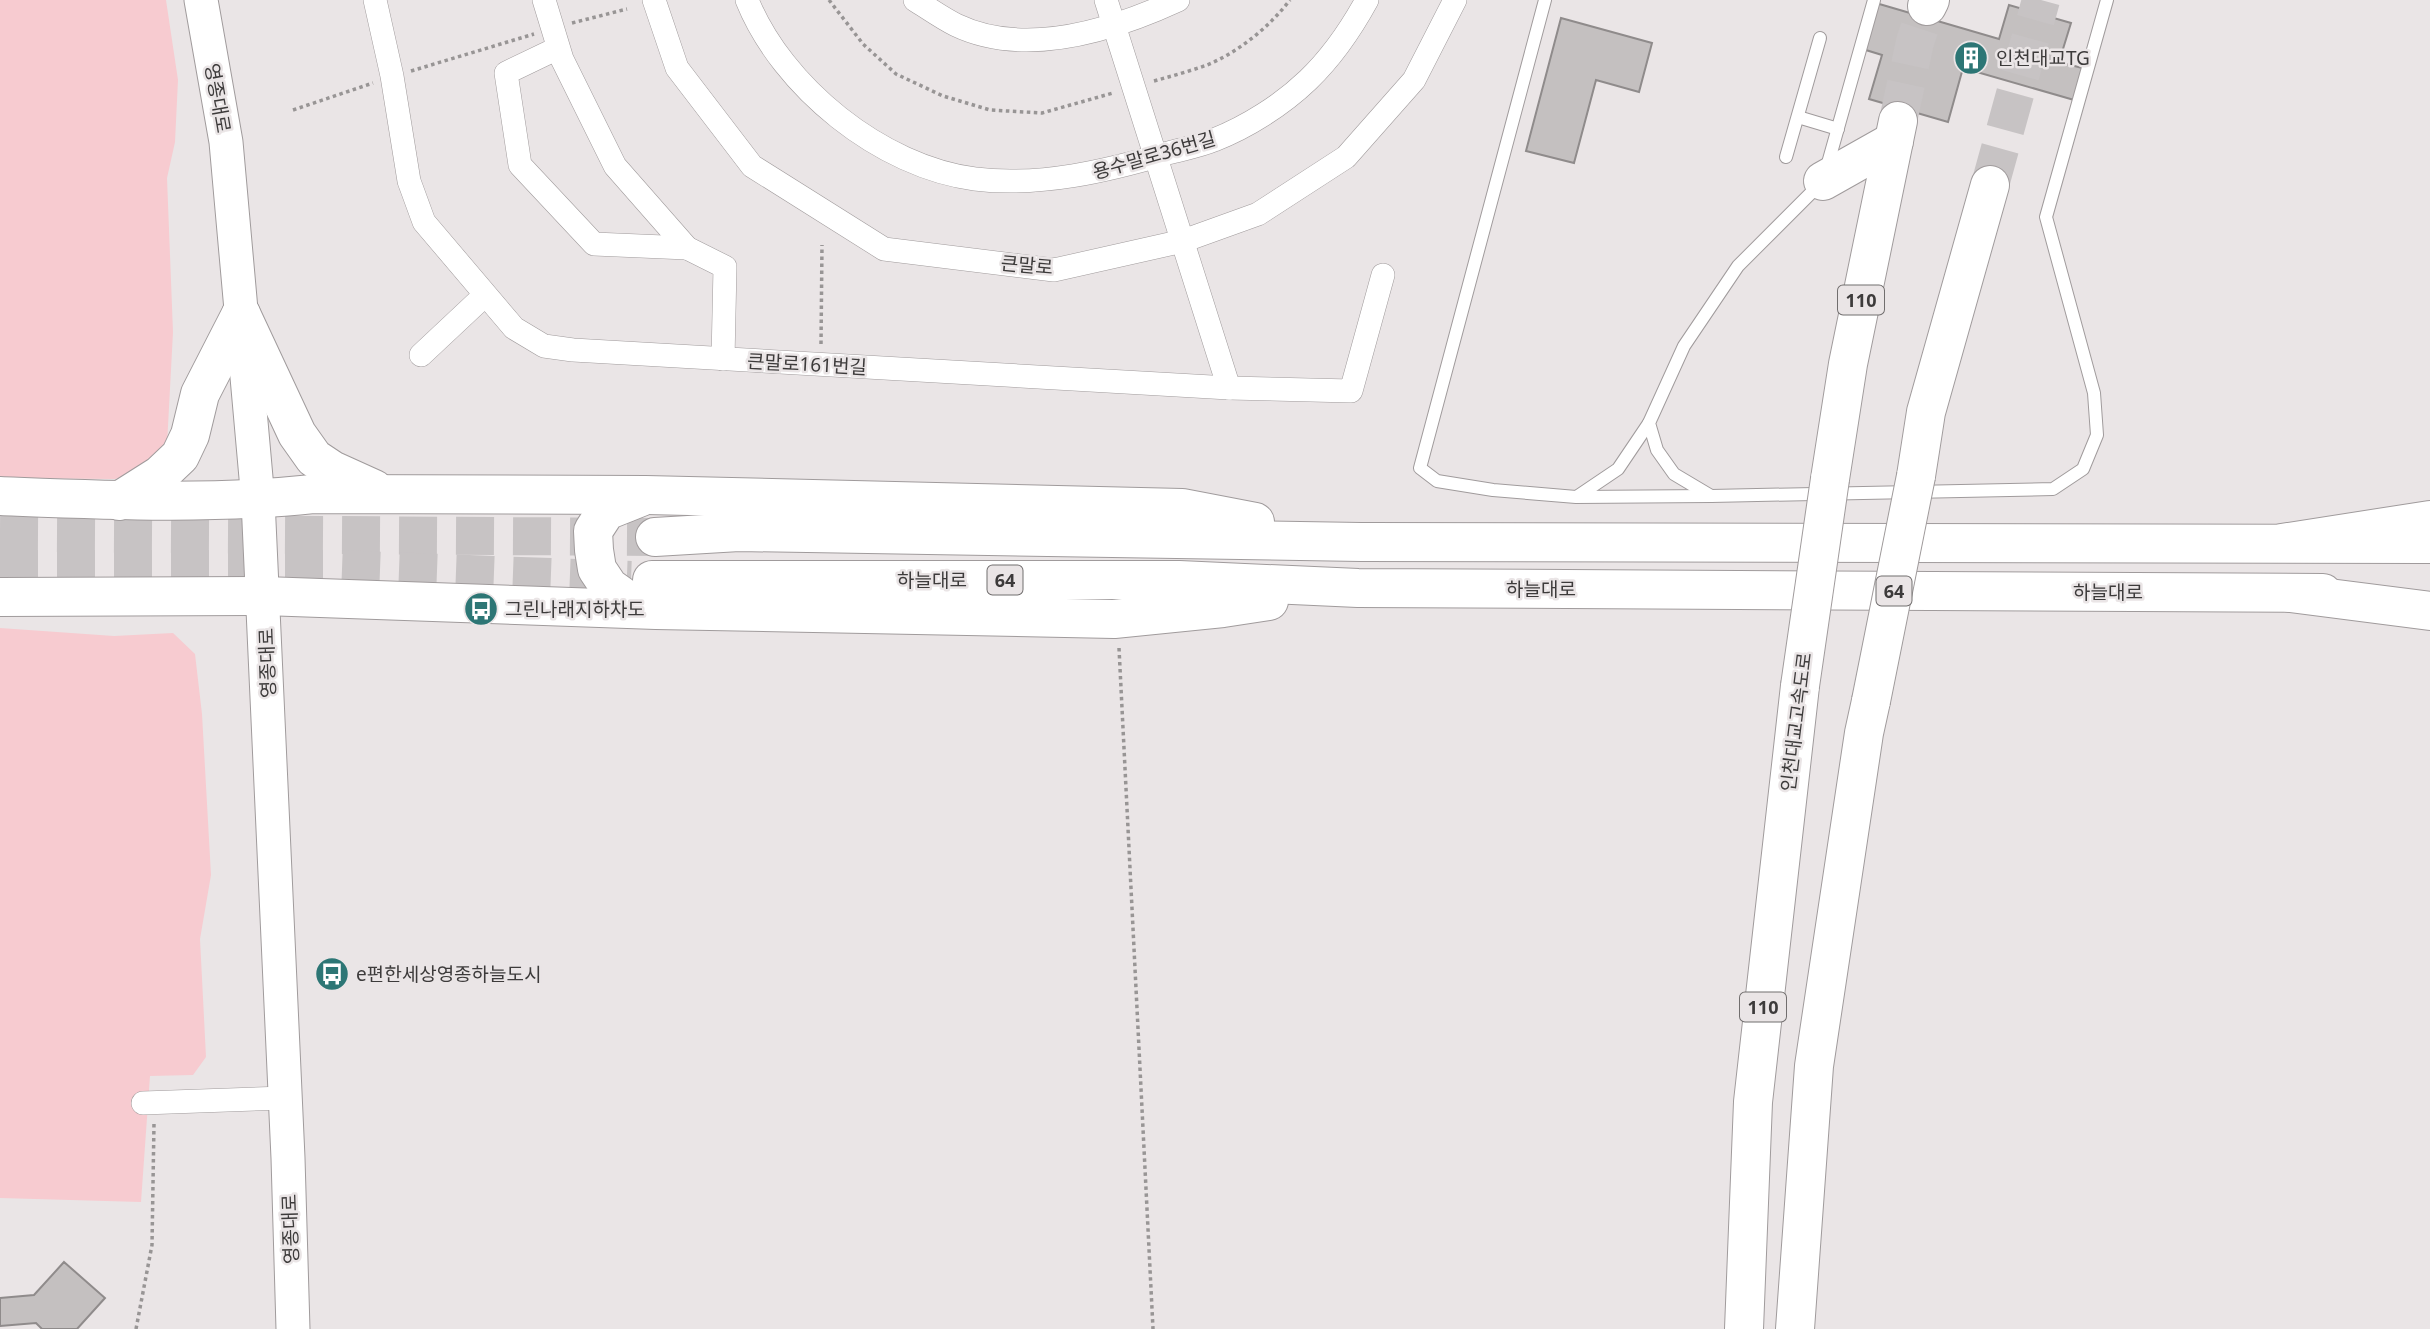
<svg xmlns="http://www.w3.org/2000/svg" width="2430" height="1329" font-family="'Noto Sans','Noto Sans KR',sans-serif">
  <rect width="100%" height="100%" fill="#eae5e6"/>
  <g fill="#f7cbd0">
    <polygon points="0,0 166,0 178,80 175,142 167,178 173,332 167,445 140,472 115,479 0,478"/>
    <polygon points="0,628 114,636 173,633 195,654 202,714 211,875 200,939 206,1057 193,1075 150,1076 141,1202 0,1198"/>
  </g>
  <g fill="#c4c0c0" stroke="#8f8b8b" stroke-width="2">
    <polygon points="1869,1 1999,39 2009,5 2071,23 2059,62 2090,70 2081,102 1963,68 1948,122 1869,99 1882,55 1856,47"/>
    <polygon points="1561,18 1652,43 1639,92 1596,80 1574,163 1526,151"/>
    <polygon points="64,1262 105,1298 77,1329 42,1329 36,1323 0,1326 0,1298 34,1295"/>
  </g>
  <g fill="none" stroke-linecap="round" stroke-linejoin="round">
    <g stroke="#c7c3c4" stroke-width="38" stroke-dasharray="38 19" stroke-linecap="butt">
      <polyline points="0,533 655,537"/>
      <polyline points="0,569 333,569 631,580"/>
    </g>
    <g stroke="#c7c3c4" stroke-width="38" stroke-dasharray="38 19" stroke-linecap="butt">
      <polyline points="1898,121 1915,42 1927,6"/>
      <polyline points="1990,185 2041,0"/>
    </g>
    <g stroke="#a09b9c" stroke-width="14">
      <g id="service">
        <polyline points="1545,0 1420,468 1437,481 1493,490 1576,497 1711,496"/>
        <polyline points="1874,0 1823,181 1738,266 1684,346 1649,423 1657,450 1674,474 1711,496 2053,489 2083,469 2097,435 2094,393 2046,217 2107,0"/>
        <polyline points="1798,117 1838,129"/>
        <polyline points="1786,157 1820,38"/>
        <polyline points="1578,496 1618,469 1649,423"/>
      </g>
    </g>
    <g stroke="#a09b9c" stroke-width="24">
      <g id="minor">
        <polyline points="375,0 392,76 409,181 424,222 514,328 544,346 573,350 1229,388 1351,391 1383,275"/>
        <polyline points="544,0 562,59 615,166 687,248 725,267 723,359"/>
        <polyline points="654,0 677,68 752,166 884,249 1054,270 1183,241 1258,214 1346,157 1414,80 1455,0"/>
        <path d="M747 0C782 87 881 167 975 179 1040 187 1107 171 1168 153 1183 149 1200 146 1214 140 1247 127 1282 105 1308 80 1333 56 1350 31 1367 0"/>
        <path d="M915 0C928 8 942 18 956 25 1025 58 1113 30 1178 0"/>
        <polyline points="1106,0 1229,388"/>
        <polyline points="558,48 506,73 520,165 594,244 687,248"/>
        <polyline points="421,355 485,295"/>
        <polyline points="143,1103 285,1098"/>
      </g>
    </g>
    <g stroke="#a09b9c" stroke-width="35">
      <polyline id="secondary" points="201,0 226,142 258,500 288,1158 293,1329"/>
    </g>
    <g stroke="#a09b9c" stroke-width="40">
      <g id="trunk">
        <polyline points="241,314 297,434 314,458 332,470 374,489"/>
        <path d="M0 496C104 500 209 505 313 494L646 495 1182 508 1255 522"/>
        <polyline points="641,497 606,511 593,531 594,550 597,569 609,587 623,597 650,608"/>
        <polyline points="119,501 160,475 180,456 190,435 200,394 241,314"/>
        <polyline points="655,537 739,532 1361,542 2430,544"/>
        <polyline points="652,580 1179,580 1358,588 2323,593"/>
        <polyline points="0,597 264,596 656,610 1114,619 1223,608 1269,601"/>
      </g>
    </g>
    <g stroke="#a09b9c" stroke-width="40">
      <g id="motorway">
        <polyline points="1927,6 1930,0"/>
        <polyline points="1823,181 1894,141"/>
        <polyline points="1916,476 1926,412 1990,185"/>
        <polyline points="1830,479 1848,364 1898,121"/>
        <polyline points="2282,543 2430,520"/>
        <polyline points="2290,593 2430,611"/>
        <polyline points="1744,1329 1753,1102 1800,686"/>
        <polyline points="1795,1329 1814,1066 1864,733 1871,701"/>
      </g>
    </g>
    <g stroke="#989595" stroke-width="3.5" stroke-dasharray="3.5 3.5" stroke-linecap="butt">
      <polyline points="829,0 863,44 896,74 943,96 990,110 1042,113 1113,93"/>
      <polyline points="572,23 627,9"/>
      <polyline points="411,71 534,34"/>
      <path d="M1154 81C1172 76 1190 71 1207 65 1239 52 1270 26 1290 0"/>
      <polyline points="293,110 373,83"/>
      <polyline points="821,344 822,245"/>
      <polyline points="1119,648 1153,1329"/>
      <polyline points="136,1329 152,1245 154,1123"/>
    </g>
    <use href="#service" stroke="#fff" stroke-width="12"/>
    <use href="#minor" stroke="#fff" stroke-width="23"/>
    <use href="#secondary" stroke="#fff" stroke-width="33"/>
    <use href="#trunk" stroke="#fff" stroke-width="38"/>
    <use href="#motorway" stroke="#fff" stroke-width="38"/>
    <g stroke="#a09b9c" stroke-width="40" stroke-linecap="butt">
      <g id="motorway-bridge">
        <polyline points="1800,686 1830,479"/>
        <polyline points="1871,701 1916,476"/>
      </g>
    </g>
    <use href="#motorway-bridge" stroke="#fff" stroke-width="38"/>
  </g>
  <defs>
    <g id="building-disc" transform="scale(1.75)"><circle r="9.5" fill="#2d7675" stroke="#eae5e6"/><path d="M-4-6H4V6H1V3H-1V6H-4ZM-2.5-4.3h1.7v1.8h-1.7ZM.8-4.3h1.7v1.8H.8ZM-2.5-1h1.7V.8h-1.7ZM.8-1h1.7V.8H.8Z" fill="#fff"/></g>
    <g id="bus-disc" transform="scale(1.75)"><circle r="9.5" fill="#2d7675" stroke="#eae5e6"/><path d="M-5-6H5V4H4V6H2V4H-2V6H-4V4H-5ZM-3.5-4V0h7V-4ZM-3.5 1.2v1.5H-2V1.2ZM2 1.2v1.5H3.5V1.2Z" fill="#fff"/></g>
  </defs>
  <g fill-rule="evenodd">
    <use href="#building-disc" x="1971" y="58"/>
    <use href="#bus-disc" x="481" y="609"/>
    <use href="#bus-disc" x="332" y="974"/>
  </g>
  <g text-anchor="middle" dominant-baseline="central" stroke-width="5" stroke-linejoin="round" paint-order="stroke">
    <g fill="#eae5e6" stroke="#716e6e" stroke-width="2">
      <rect x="1838" y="285.5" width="46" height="29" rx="5"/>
      <rect x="987.5" y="565.5" width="35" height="29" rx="5"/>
      <rect x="1876.5" y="576.5" width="35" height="29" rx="5"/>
      <rect x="1740" y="992.5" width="46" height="29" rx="5"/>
    </g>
    <g font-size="18" font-weight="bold" fill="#3d3b3b">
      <text x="1861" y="300">110</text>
      <text x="1005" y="580">64</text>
      <text x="1894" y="591">64</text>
      <text x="1763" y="1007">110</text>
    </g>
    <g font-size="19" fill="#3d3b3b" stroke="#eae5e6" text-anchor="start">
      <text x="1996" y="58">인천대교TG</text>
      <text x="505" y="609">그린나래지하차도</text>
      <text x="356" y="974">e편한세상영종하늘도시</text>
    </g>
    <g font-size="19" fill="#3d3b3b" stroke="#eae5e6">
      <text transform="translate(218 98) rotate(80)">영종대로</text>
      <text transform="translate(1154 155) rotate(-16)">용수말로36번길</text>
      <text transform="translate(1027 265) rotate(5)">큰말로</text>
      <text transform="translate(807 364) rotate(3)">큰말로161번길</text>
      <text x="932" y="580">하늘대로</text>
      <text x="1541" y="589">하늘대로</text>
      <text x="2108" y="592">하늘대로</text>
      <text transform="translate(267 663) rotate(-92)">영종대로</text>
      <text transform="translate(1796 722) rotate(-83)">인천대교고속도로</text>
      <text transform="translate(290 1229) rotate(-92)">영종대로</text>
    </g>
  </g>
</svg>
